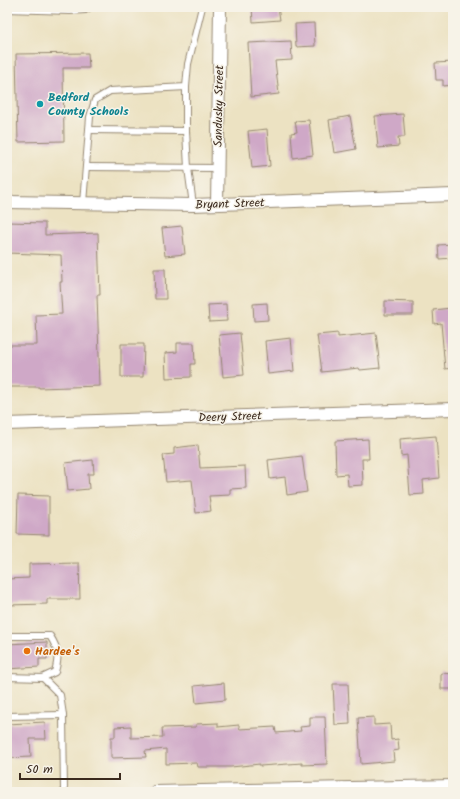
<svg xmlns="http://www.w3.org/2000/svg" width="460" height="799" font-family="Kalam,sans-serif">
  <rect width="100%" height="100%" fill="#f7f3e8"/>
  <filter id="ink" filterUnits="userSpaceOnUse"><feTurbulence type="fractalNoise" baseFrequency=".025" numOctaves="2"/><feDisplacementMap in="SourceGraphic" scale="8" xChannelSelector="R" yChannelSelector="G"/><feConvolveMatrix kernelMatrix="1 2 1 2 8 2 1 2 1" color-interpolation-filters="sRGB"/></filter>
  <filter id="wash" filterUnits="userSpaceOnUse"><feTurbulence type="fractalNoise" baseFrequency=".012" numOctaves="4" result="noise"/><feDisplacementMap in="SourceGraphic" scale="16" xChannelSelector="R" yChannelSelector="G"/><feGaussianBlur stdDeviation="0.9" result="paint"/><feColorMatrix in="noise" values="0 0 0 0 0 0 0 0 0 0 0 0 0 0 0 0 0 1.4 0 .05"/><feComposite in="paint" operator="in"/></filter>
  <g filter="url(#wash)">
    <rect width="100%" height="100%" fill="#ece2c2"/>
    <g id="blocks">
      <g fill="#cfa8c7">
        <polygon points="252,7 278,7 280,20 253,22"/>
        <polygon points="314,23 315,46 296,47 295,24"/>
        <polygon points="291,41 292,60 275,61 279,94 251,97 248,43"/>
        <polygon points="88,53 89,68 63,68 64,141 18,142 16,54"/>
        <polygon points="453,62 453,85 443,86 443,80 436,80 435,63"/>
        <polygon points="403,114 405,137 398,137 399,146 378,148 375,116"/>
        <polygon points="350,116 356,149 334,153 329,120"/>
        <polygon points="309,120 313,155 293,158 291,133 297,132 295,121"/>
        <polygon points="267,129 270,166 252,168 248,131"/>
        <polygon points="7,222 45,223 45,235 98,233 100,295 97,295 100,386 39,388 39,387 7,387 7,345 37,345 36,315 62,314 60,282 62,282 61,255 7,253"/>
        <polygon points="182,226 185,254 165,256 162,228"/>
        <polygon points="453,244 453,258 439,259 438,245"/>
        <polygon points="154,269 165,269 166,299 155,299"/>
        <polygon points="385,301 413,302 413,315 385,315"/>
        <polygon points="267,303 268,320 254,321 253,304"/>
        <polygon points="226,304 227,321 209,322 208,305"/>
        <polygon points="451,308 453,323 453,368 445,369 441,323 434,324 433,310"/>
        <polygon points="240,333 244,375 223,377 219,335"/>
        <polygon points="338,333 338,337 376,333 380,368 360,370 359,368 322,372 317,335"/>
        <polygon points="291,338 294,371 268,374 265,341"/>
        <polygon points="177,343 194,343 195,364 191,364 191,377 166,378 165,353 177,352"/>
        <polygon points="121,344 144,344 143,377 121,377"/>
        <polygon points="436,436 439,478 423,480 424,494 410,495 407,455 401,456 400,439"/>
        <polygon points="368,439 369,459 362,459 363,485 348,486 347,474 336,475 335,441"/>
        <polygon points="198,445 200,468 245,466 246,488 230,489 230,495 209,496 211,511 196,513 192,480 166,482 163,455 174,454 174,448"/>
        <polygon points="302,456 307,492 287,495 285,477 270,479 268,460"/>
        <polygon points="93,460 94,474 88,474 89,489 68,491 65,463"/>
        <polygon points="18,495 49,496 49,535 17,534"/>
        <polygon points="79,563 80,599 47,599 47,604 7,605 7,579 29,578 29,564"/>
        <polygon points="47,642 47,659 39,659 39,667 7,669 7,644"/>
        <polygon points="441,673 453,674 453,689 441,689"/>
        <polygon points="224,683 225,700 196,703 194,686"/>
        <polygon points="333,684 348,684 350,724 335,725"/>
        <polygon points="310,717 325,717 327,764 302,765 302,763 260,766 260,764 231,767 198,767 197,763 166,764 166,749 145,751 146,757 111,758 111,737 115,737 115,727 131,726 131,738 163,737 162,728 196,727 196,724 218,723 218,727 239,725 239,729 275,727 276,733 301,731 300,727 310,726"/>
        <polygon points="374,717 374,725 390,724 391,740 398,739 399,750 393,751 394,761 361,764 358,718"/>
        <polygon points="45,722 46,739 30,739 31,757 7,758 7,724"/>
      </g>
    </g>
  </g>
  <g filter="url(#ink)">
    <use href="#blocks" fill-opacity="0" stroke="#948670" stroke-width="1"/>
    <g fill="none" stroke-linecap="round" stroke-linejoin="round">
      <g stroke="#948670" stroke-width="8">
        <g id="service">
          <polyline points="7,9 70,11 85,10 90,7"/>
          <polyline points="89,130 186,131 188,168 193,205"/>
          <polyline points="186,131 186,87"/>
          <polyline points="86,167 218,168"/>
          <polyline points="83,203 90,117 95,100 110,91 186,87 188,64 202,7"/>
          <path d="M7 636H50C59 650 59 657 55 672L42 678"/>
          <polyline points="7,677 43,678 60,695 63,715 64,792"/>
          <polyline points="7,716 63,715"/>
        </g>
      </g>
      <g stroke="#948670" stroke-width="14">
        <g id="minor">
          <polyline points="7,202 193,205 453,195"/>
          <polyline points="217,204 220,7"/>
          <polyline points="7,424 453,409"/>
          <polyline points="155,792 453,786"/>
        </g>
      </g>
      <use href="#service" stroke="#fff" stroke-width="6"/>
      <use href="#minor" stroke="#fff" stroke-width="12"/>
    </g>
  </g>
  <circle fill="#0f9aa8" stroke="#f7f3e8" stroke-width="1.5" cx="40" cy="104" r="4"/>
  <circle fill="#e8710a" stroke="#f7f3e8" stroke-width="1.5" cx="27" cy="651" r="4"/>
  <g text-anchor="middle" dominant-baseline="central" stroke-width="3" stroke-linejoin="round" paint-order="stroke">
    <g font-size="12" font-weight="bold" fill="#0d838f" stroke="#f7f3e8" text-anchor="start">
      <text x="48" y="97">Bedford<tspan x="48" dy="14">County Schools</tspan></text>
    </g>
    <g font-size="12" fill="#3b2a1e" stroke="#f7f3e8">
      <text transform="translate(219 106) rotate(-89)">Sandusky Street</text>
      <text transform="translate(230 204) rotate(-2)">Bryant Street</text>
      <text transform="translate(230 417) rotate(-2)">Deery Street</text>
    </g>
    <g font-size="12" font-weight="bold" fill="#c56008" stroke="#f7f3e8" text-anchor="start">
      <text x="35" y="651">Hardee's</text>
    </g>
  </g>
  <rect width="460" height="799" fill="none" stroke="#f7f3e8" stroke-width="24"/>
  <path d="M20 773v6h100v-6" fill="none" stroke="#3b2a1e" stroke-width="2"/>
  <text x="26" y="773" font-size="12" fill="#3b2a1e" stroke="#f7f3e8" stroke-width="3" paint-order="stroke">50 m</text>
</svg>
